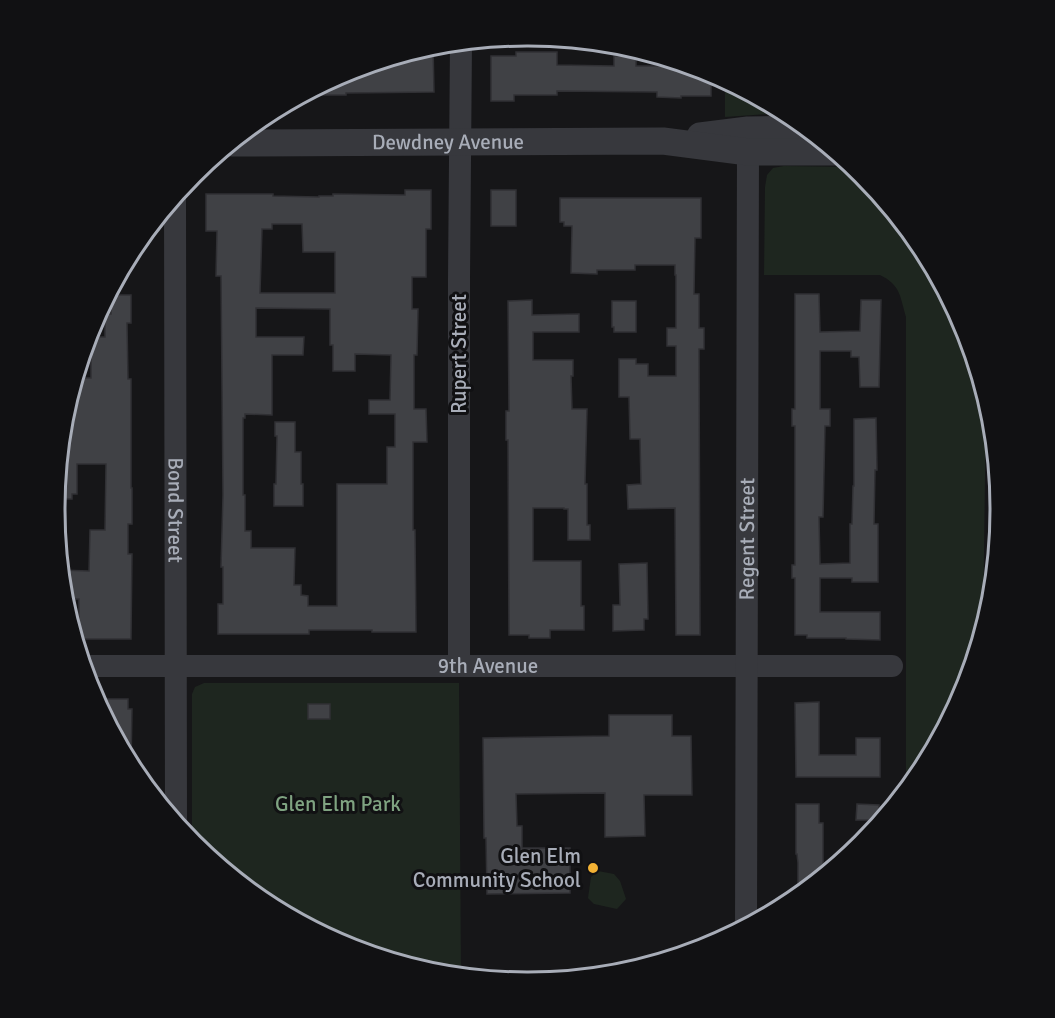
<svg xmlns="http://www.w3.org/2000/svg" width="1055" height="1018" font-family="Signika,sans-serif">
  <rect width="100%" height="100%" fill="#161618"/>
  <g fill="#1e261f">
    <polygon points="725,81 784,113 725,117"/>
    <path d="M784 166 852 167 862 175 921 247 965 328 986 400 983 630 964 690 921 772 906 790V317C900 297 901 285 880 275H764L765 187 767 175 773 168Z"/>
    <polygon points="204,683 459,683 461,975 435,973 346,946 264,902 193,843 192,842 192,694 195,687"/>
    <polygon points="598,871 614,874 620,881 626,899 617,909 594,904 588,898 591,877"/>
  </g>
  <g fill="#404145" stroke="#303034" stroke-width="1.5" fill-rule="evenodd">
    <polygon points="433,46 434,92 346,93 346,95 304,95 347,72"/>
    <polygon points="516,52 557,52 557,65 614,66 614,56 636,56 636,66 665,66 665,61 675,62 711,73 711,96 681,96 681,98 657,97 657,92 557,91 557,95 514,95 514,101 491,101 491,56 516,56"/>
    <path d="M405 190H431V229H426V277H412V309H418L417 355H414V409H426L427 442H413V530H415L416 632H372V630H309V634H218V604H223V567H221L223 495 221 276H216L217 231H206V194H273V196L319 197V196H333V194L405 195ZM272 224H302L303 252H335V293H260L262 229H272ZM256 308 330 309V345H333V371H355V354L391 355 390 400H369V414H395V447H387V484H337V606H308V596L301 595V585H294L295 548H251V531H245V495H243V418H245V414L272 415V355H303L304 337H256Z"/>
    <rect x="491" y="190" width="25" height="36"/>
    <polygon points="560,198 701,198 701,238 695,238 694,294 699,294 699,328 704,328 704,349 699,349 700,635 676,635 675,508 628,509 627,485 641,484 640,439 630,439 629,397 619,397 619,359 636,359 636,364 648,364 648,376 676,376 676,346 667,346 667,328 676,328 676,275 675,275 675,265 635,265 635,270 597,270 597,274 571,273 572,226 564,226 564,222 560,222"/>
    <polygon points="795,294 819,294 820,332 860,331 861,300 881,300 879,387 860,387 859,357 851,357 851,351 820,351 820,409 830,409 830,426 825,426 823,517 819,517 820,564 850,563 850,524 852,524 853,486 854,486 854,419 876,418 877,470 875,470 874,524 878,524 878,582 852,582 852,578 820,578 820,612 880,612 880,640 846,639 846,638 807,638 807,635 795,635 795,578 792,578 792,565 795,565 795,426 792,426 792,409 795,409"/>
    <polygon points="111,295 131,295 131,323 127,323 128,379 131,379 131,488 132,488 132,524 128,524 128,554 132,554 131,639 79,639 79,599 63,599 61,570 89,571 90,530 105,530 106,464 77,464 77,494 72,494 72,499 56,499 60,449 62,449 64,416 75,378 91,378 91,337 105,337 105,314 111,314"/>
    <polygon points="532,300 532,315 579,314 579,332 533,332 533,360 573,360 573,376 571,376 572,409 587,409 585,484 587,484 587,525 590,525 590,540 568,540 568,509 564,509 564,508 533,508 533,561 581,561 581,606 584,606 584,630 550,630 550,638 529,638 529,635 509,635 508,440 506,440 506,411 509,411 508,301"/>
    <polygon points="612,301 636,301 636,332 614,332 614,327 612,327"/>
    <polygon points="275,422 295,422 295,452 301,452 301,484 303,484 303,506 274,506 274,484 276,484 277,436 275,436"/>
    <polygon points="647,563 648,619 644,619 644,630 613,631 613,605 620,605 619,564"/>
    <polygon points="95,699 128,699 128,709 132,709 131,765"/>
    <polygon points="819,702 819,755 856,755 856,738 880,738 880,777 796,777 795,703"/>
    <rect x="308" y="704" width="22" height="15"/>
    <polygon points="609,715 672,715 672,736 691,736 692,795 644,795 645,836 605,837 605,793 516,794 517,826 522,826 522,848 570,848 570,893 487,894 486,838 484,838 483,738 609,736"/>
    <polygon points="796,804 819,804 819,823 823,823 823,875 798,896 798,863 797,854 796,854"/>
    <polygon points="857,804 879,805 879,820 856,820"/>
  </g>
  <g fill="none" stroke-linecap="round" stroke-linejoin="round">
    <g stroke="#37383d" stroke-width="22">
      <path id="s1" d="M175 196 176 823"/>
      <path id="s2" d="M83 666H892"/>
      <polyline points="459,666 459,278 461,43"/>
      <path id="s3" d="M746 926 748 152"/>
    </g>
    <g stroke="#37383d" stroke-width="27">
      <polyline points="700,136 748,130 807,129"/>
      <path id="s4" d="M232 143 663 141 748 152H834"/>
    </g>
  </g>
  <circle fill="#f2b134" stroke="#111113" stroke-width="2" cx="593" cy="868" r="6"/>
  <g text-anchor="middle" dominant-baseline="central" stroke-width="6" stroke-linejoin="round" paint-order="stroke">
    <g font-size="21" fill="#a8adb8" stroke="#111113">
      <text stroke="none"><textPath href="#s4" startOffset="216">Dewdney Avenue</textPath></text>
      <text transform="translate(459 354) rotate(-90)">Rupert Street</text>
      <text stroke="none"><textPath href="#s1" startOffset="314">Bond Street</textPath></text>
      <text stroke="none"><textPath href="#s3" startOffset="387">Regent Street</textPath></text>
      <text stroke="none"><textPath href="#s2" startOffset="405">9th Avenue</textPath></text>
    </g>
    <g font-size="21" fill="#7fa381" stroke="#111113">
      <text x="338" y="804">Glen Elm Park</text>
    </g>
    <g font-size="21" fill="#a8adb8" stroke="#111113" text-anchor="end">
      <text x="581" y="856">Glen Elm<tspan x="581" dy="24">Community School</tspan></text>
    </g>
  </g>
  <path d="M0 0H1055V1018H0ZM527 46H528A462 462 0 0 1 990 508V510A462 462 0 0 1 528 972H527A462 462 0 0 1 65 510V508A462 462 0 0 1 527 46Z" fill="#111113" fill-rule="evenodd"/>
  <path fill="none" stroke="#a8adb8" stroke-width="3" d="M527 46H528A462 462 0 0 1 990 508V510A462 462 0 0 1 528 972H527A462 462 0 0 1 65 510V508A462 462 0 0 1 527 46Z"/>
</svg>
